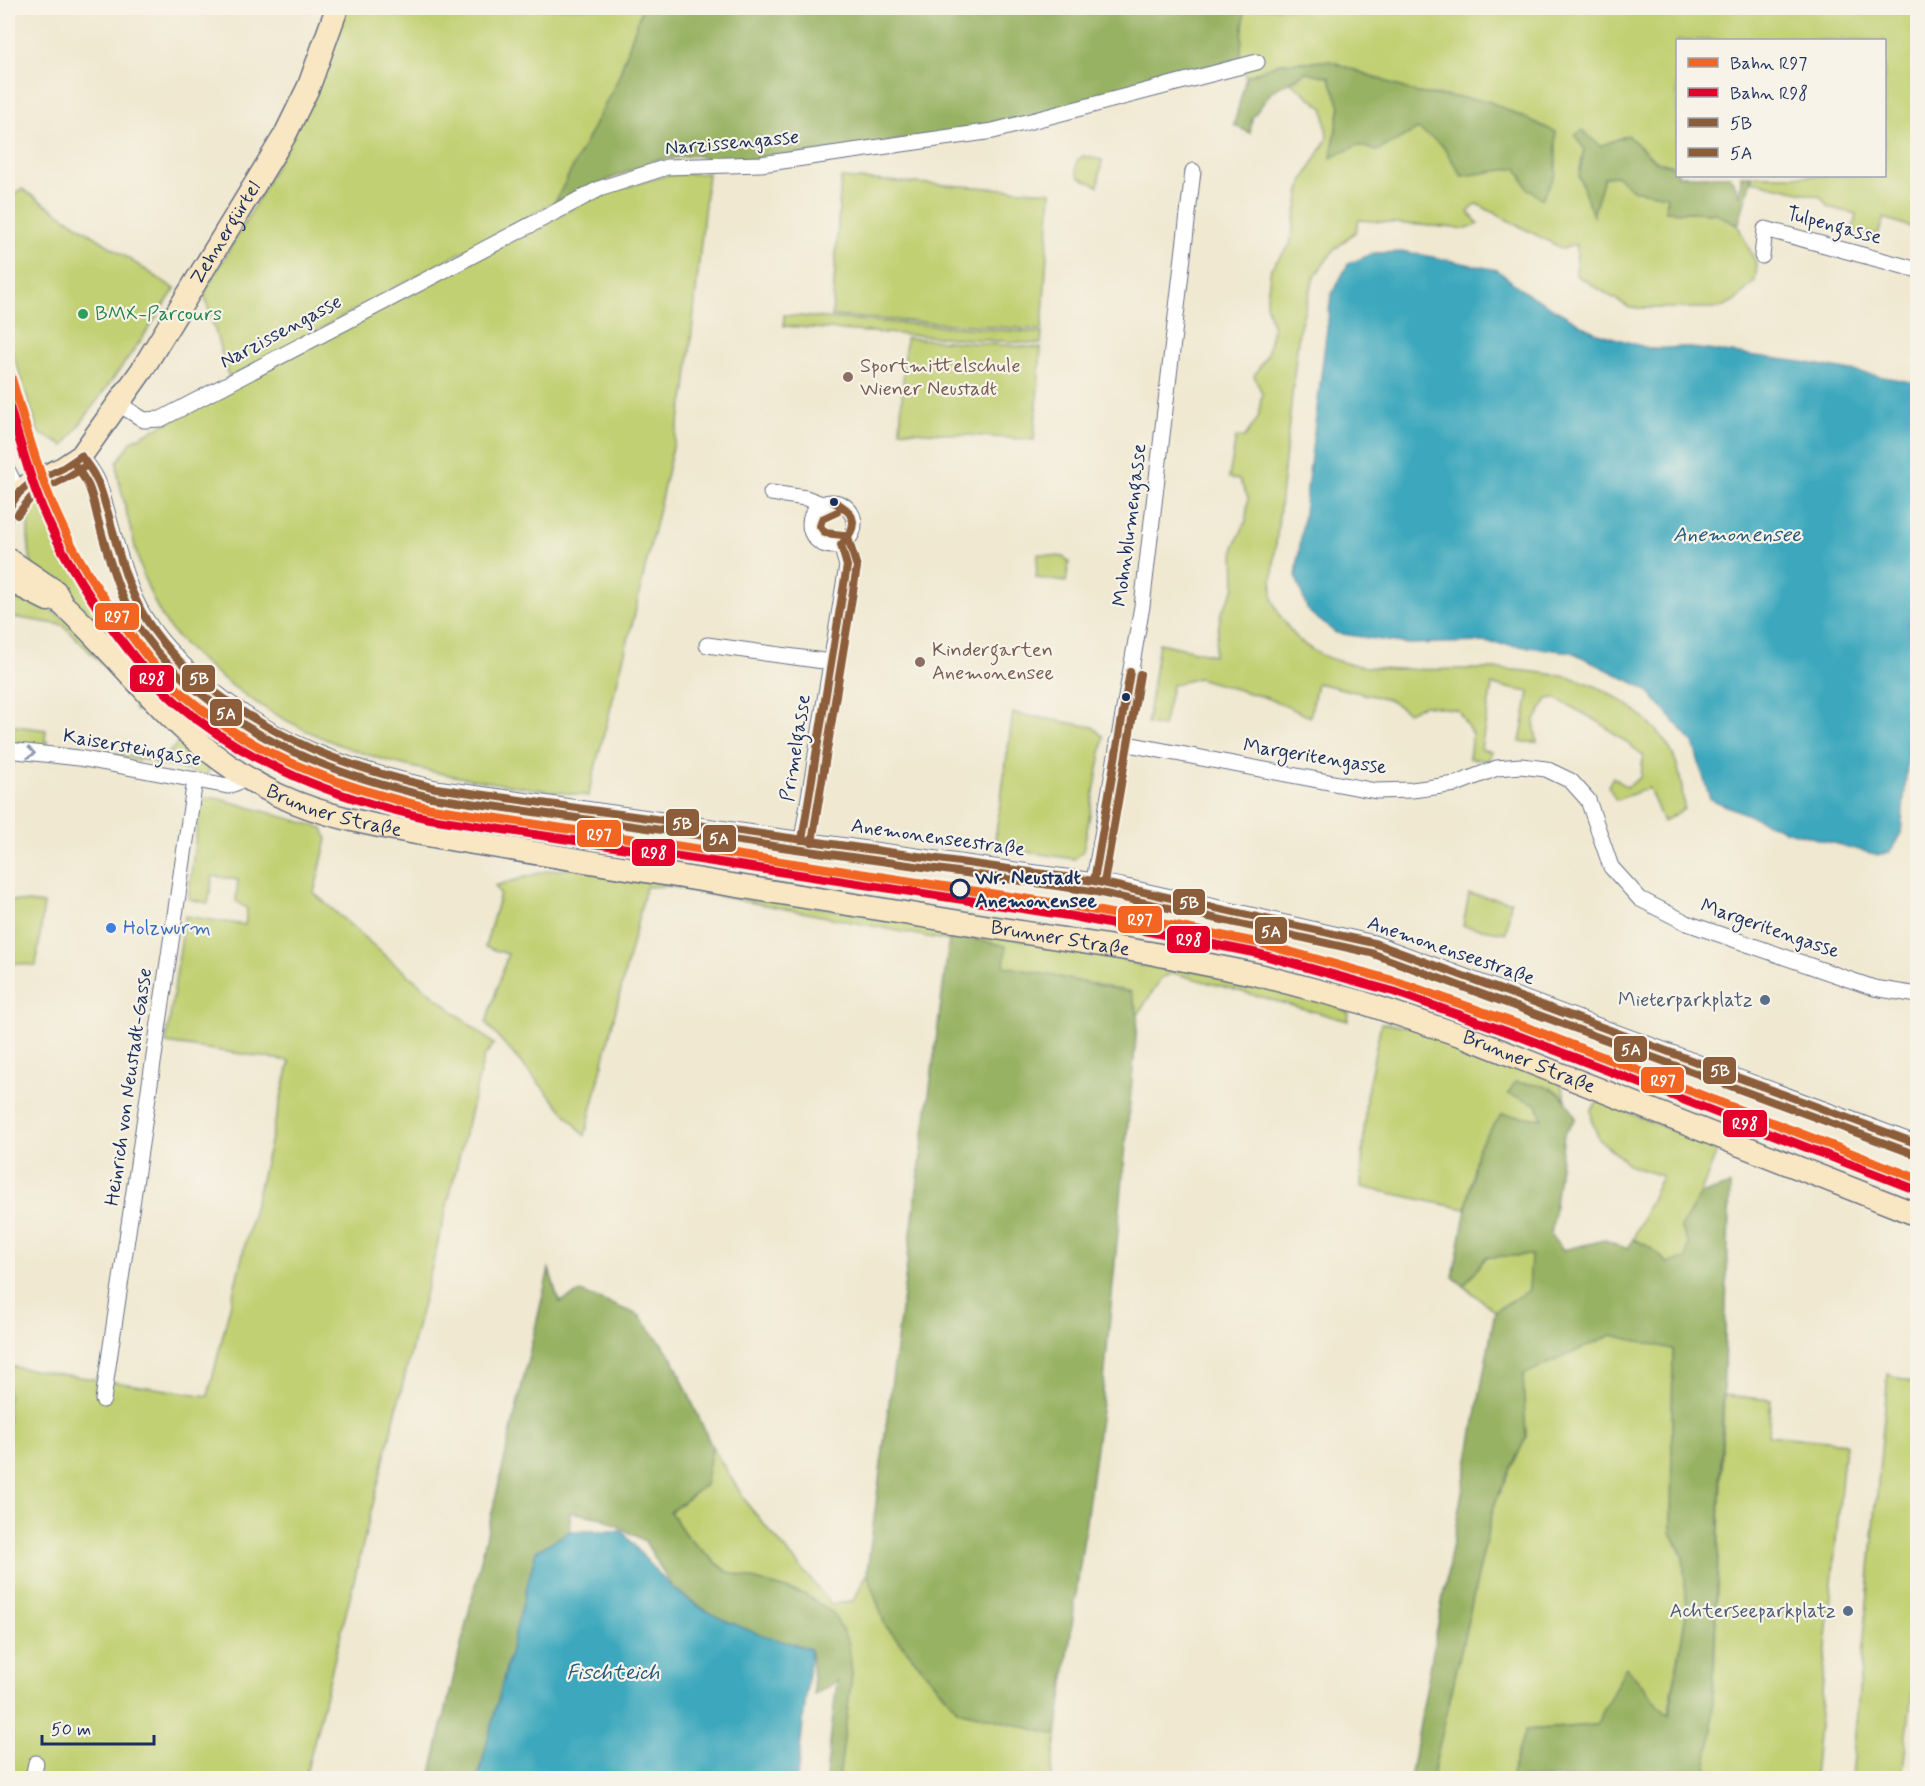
<svg xmlns="http://www.w3.org/2000/svg" width="1925" height="1786" font-family="Mynerve,sans-serif">
  <rect width="100%" height="100%" fill="#f7f3e8"/>
  <filter id="ink" filterUnits="userSpaceOnUse"><feTurbulence type="fractalNoise" baseFrequency=".0167" numOctaves="2"/><feDisplacementMap in="SourceGraphic" scale="12" xChannelSelector="R" yChannelSelector="G"/><feConvolveMatrix kernelMatrix="1 2 1 2 8 2 1 2 1" color-interpolation-filters="sRGB"/></filter>
  <filter id="wash" filterUnits="userSpaceOnUse"><feTurbulence type="fractalNoise" baseFrequency=".008" numOctaves="4" result="noise"/><feDisplacementMap in="SourceGraphic" scale="24" xChannelSelector="R" yChannelSelector="G"/><feGaussianBlur stdDeviation="1.35" result="paint"/><feColorMatrix in="noise" values="0 0 0 0 0 0 0 0 0 0 0 0 0 0 0 0 0 1.4 0 .05"/><feComposite in="paint" operator="in"/></filter>
  <g filter="url(#wash)">
    <rect width="100%" height="100%" fill="#f0e8d0"/>
    <g fill="#c1d072" stroke="#6e8068" stroke-width="1.5">
      <polygon points="344,8 642,8 618,79 555,202 229,378 204,293 246,221 309,104"/>
      <path d="M1245 8H1917V229L1884 218 1878 235 1853 230 1856 214 1828 207 1821 197 1752 181V176H1884V40H1678L1677 167 1655 161 1628 135 1600 146 1584 149 1579 176 1593 215 1604 177 1617 176 1633 190 1668 196 1666 211 1716 213 1738 226 1757 265 1755 281 1736 300 1720 308H1630L1576 275 1577 244 1563 249 1477 204 1468 212 1479 224 1467 229 1359 220 1356 231 1333 251 1314 277 1299 330 1273 572C1272 579 1272 587 1272 595 1274 607 1281 618 1288 627 1294 635 1302 644 1311 649 1353 677 1436 668 1485 669 1514 669 1543 672 1571 678 1593 682 1623 700 1639 714 1674 744 1681 764 1684 809L1663 822 1649 788 1616 800 1608 786 1613 777 1627 787 1641 777 1643 755 1599 722 1555 698 1547 699 1534 722 1537 742H1520L1529 692 1492 685 1481 749 1492 752 1488 761 1469 758 1472 734 1458 710 1424 705 1408 712 1387 699 1317 683 1310 717 1270 699 1198 678 1172 685 1163 727 1147 724 1159 643 1214 655 1221 613 1235 587 1234 547 1246 521 1248 497 1239 480 1229 478 1236 437 1244 438 1258 418 1262 393 1254 376 1267 355 1273 328 1266 303 1271 268 1290 245 1302 182 1327 139 1324 109 1291 82 1306 72 1329 77 1340 106 1331 157 1358 145 1377 151 1418 129 1442 145 1462 176 1517 168 1528 189 1488 101 1417 93 1330 61 1280 63 1246 77 1240 58Z"/>
      <polygon points="1083,156 1102,160 1098,186 1079,177 1076,170 1077,161"/>
      <path d="M708 173 686 390 634 617 588 796C455 778 329 765 221 677 202 661 180 644 166 623 138 580 131 526 118 477L117 462 132 441 417 288 599 195 667 175Z"/>
      <polygon points="841,178 1051,192 1042,330 832,316"/>
      <polygon points="22,189 175,289 141,340 64,446 39,433 8,339 8,197"/>
      <polygon points="784,315 1042,333 1041,344 784,326"/>
      <polygon points="906,338 1041,348 1034,440 900,430"/>
      <path d="M42 492C69 574 119 635 176 698L169 704 33 569C28 552 22 502 42 492Z"/>
      <polygon points="1038,554 1064,557 1069,562 1066,582 1036,578"/>
      <polygon points="23,594 42,604 72,624 117,675 115,677 63,625 13,617 10,619 8,641 8,600 11,598 20,600"/>
      <polygon points="139,699 209,765 208,774 204,776 167,765 156,766 157,762 139,759 138,761 90,751 76,754 58,749 59,744 161,761 180,741 144,707 136,711 134,707"/>
      <polygon points="1013,713 1093,727 1104,737 1083,852 1074,859 994,847"/>
      <polygon points="8,725 46,730 45,741 48,742 47,748 8,745"/>
      <polygon points="213,797 323,828 327,839 314,893 390,960 494,1044 484,1057 305,1778 39,1778 39,1776 23,1778 8,1775 8,1366 208,1396 290,1061 166,1043 185,916 245,925 247,909 236,901 238,880 213,876 208,903 188,899 200,804 205,799"/>
      <polygon points="577,868 1112,955 1141,966 1180,967 1327,1000 1349,1013 1348,1021 1173,973 1161,978 1138,1015 1131,992 1004,966 1005,946 956,935 949,941 668,886 646,887 585,1136 486,1023 508,954 485,947 500,894 495,886 546,871"/>
      <polygon points="1469,894 1511,901 1506,933 1463,926"/>
      <polygon points="8,900 44,904 36,966 8,962"/>
      <polygon points="1381,1023 1416,1028 1560,1082 1566,1099 1551,1087 1537,1104 1542,1120 1478,1147 1466,1209 1361,1187 1366,1097"/>
      <polygon points="1599,1101 1718,1148 1700,1195 1681,1228 1688,1243 1687,1259 1667,1263 1652,1248 1633,1239 1662,1176 1631,1166 1599,1139 1592,1121 1591,1110"/>
      <polygon points="1532,1255 1529,1290 1495,1311 1464,1286 1486,1257"/>
      <polygon points="1612,1335 1673,1349 1671,1532 1683,1556 1687,1608 1668,1716 1596,1725 1525,1730 1510,1778 1432,1778 1494,1505 1526,1437 1522,1375"/>
      <polygon points="1888,1374 1917,1384 1918,1640 1902,1778 1851,1778"/>
      <polygon points="1724,1395 1771,1400 1768,1435 1845,1443 1814,1778 1705,1778 1712,1729"/>
      <polygon points="712,1447 748,1505 832,1605 854,1600 867,1573 885,1625 958,1710 1057,1735 1051,1778 839,1778 852,1674 806,1595 726,1571 687,1537 670,1512 705,1485"/>
    </g>
    <g fill="#98b264" stroke="#5a7061" stroke-width="1.5">
      <polygon points="642,8 1245,8 1240,58 991,127 764,160 714,160 694,155 654,161 555,202 618,79"/>
      <polygon points="1330,61 1417,93 1488,101 1556,132 1556,174 1542,199 1528,189 1517,168 1462,176 1442,145 1418,129 1377,151 1358,145 1331,158 1340,106 1329,77 1306,72 1272,91 1252,118 1250,133 1234,125 1246,77 1280,63"/>
      <polygon points="1582,130 1600,146 1628,135 1655,161 1677,167 1678,176 1730,176 1740,195 1741,176 1752,176 1738,226 1715,213 1666,211 1667,196 1633,190 1617,176 1604,177 1593,216 1579,176 1584,149 1575,136"/>
      <polygon points="956,935 1006,946 1004,966 1131,992 1138,1015 1102,1403 1057,1735 958,1710 885,1625 867,1573 949,941"/>
      <path d="M1515 1082C1551 1087 1559 1084 1576 1118L1564 1134 1551 1236 1563 1250 1605 1240 1628 1249 1633 1239 1652 1248 1667 1263 1686 1259 1688 1243 1681 1228 1700 1195 1730 1185 1712 1729 1705 1778H1510L1525 1730 1596 1725 1626 1667 1669 1716 1687 1608 1683 1556 1671 1532 1673 1349 1611 1335 1523 1375 1526 1437 1494 1505 1432 1778H1410L1495 1311 1529 1290 1531 1255 1486 1257 1464 1286 1453 1277 1478 1147 1502 1114 1542 1119 1537 1104 1508 1094Z"/>
      <polygon points="549,1269 559,1302 581,1292 639,1315 672,1357 712,1447 705,1485 670,1512 687,1537 726,1571 806,1595 834,1614 849,1644 852,1674 839,1778 826,1778 837,1681 814,1695 811,1649 763,1636 713,1615 672,1587 645,1541 603,1518 570,1512 570,1531 536,1552 478,1778 430,1778"/>
    </g>
    <g fill="#3da8bd" stroke="#2c6c8e" stroke-width="1.5">
      <polygon points="1407,252 1497,270 1526,293 1594,332 1651,349 1683,347 1803,362 1917,383 1918,640 1901,833 1890,852 1878,855 1784,830 1710,799 1693,743 1646,689 1572,652 1481,642 1408,644 1336,633 1308,611 1296,577 1331,296 1348,264 1374,253"/>
      <path d="M570 1531H622C638 1550 654 1571 672 1587 711 1621 762 1636 811 1649L797 1778H478L536 1551Z"/>
    </g>
  </g>
  <g filter="url(#ink)">
    <g fill="none" stroke-linecap="round" stroke-linejoin="round">
      <g stroke="#667086" stroke-width="17">
        <g id="minor">
          <polyline points="1762,256 1765,229 1918,270"/>
          <polyline points="119,404 144,420 161,419 599,189 667,167 761,164 993,131 1257,62"/>
          <path d="M81 456C86 463 92 470 96 478 101 487 103 499 106 508 115 539 122 570 135 599 149 630 172 655 197 677 269 741 344 768 436 788L1094 881 1122 886 1374 943 1918 1144"/>
          <polyline points="8,471 19,493"/>
          <polyline points="771,493 806,498 822,504"/>
          <circle cx="832" cy="524" r="22"/>
          <polyline points="707,645 831,662"/>
          <polyline points="1117,742 1376,791 1412,790 1456,784 1497,768 1521,766 1546,769 1571,781 1588,800 1611,867 1640,899 1687,923 1874,988 1918,995"/>
          <polyline points="8,750 79,758 228,786 248,778"/>
          <polyline points="802,840 847,566 841,545"/>
          <polyline points="1094,881 1142,606 1193,171"/>
          <polyline points="103,1400 195,780"/>
          <polyline points="33,1778 36,1763"/>
        </g>
      </g>
      <g stroke="#667086" stroke-width="25">
        <g id="secondary">
          <path id="s1" d="M8 509 19 493 28 485 63 468 81 456 142 370 285 135 309 86 337 8"/>
          <path id="s2" d="M8 559 55 591 63 605C102 640 134 681 171 717 202 748 239 776 278 795 334 821 396 829 455 840L1150 953 1259 975 1361 1002 1466 1037 1918 1215"/>
          <polyline points="8,584 18,585 48,600"/>
        </g>
      </g>
      <use href="#minor" stroke="#fff" stroke-width="15"/>
      <use href="#secondary" stroke="#f9e7c3" stroke-width="22"/>
      <g stroke="#f7f3e8" stroke-width="12">
        <g id="bus-1">
          <path d="M81 456C86 463 92 470 96 479 102 489 104 502 108 513 116 543 123 573 136 600 151 634 177 661 205 684 275 741 349 768 436 788L1094 881 1374 943 1918 1144"/>
          <polyline points="8,509 19,493 28,485 63,468 81,456"/>
          <path d="M802 840 847 566 841 545C858 527 858 513 834 502"/>
          <polyline points="1094,881 1130,672"/>
        </g>
      </g>
      <g stroke="#f7f3e8" stroke-width="12">
        <g id="bus-2">
          <path d="M73 462C78 470 84 477 88 485 93 496 95 508 98 520 106 548 113 576 125 602 141 639 169 668 200 693 269 750 348 779 435 798L1092 891 1371 953 1914 1154"/>
          <polyline points="17,515 34,494 68,477 87,465"/>
          <polyline points="812,842 857,567 848,538 843,535 825,533 820,526 822,519 837,512"/>
          <polyline points="1104,883 1140,674"/>
        </g>
      </g>
      <use href="#bus-1" stroke="#8b5d3b" stroke-width="8"/>
      <use href="#bus-2" stroke="#8b5d3b" stroke-width="8"/>
      <g stroke="#f7f3e8" stroke-width="14">
        <path id="rail-1" d="M8 367C22 412 33 458 51 501 68 543 92 583 119 619 138 645 159 674 184 695 254 756 340 787 429 808L1073 906 1259 943 1398 982 1523 1026 1918 1179"/>
      </g>
      <g stroke="#f7f3e8" stroke-width="14">
        <path id="rail-2" d="M8 401C18 436 28 472 41 505 59 549 84 590 112 628 131 654 153 682 177 703 249 765 336 798 427 818L1071 916 1256 953 1395 992 1519 1036 1914 1189"/>
      </g>
      <use href="#rail-1" stroke="#f26522" stroke-width="9"/>
      <use href="#rail-2" stroke="#e4002b" stroke-width="9"/>
    </g>
    <defs><path id="oneway-chevron" d="M-2-3.5L2.5 0L-2 3.5" fill="none" stroke-width="1.6" stroke-linecap="round" stroke-linejoin="round" transform="scale(1.5)"/></defs>
    <use stroke="#8d97ae" href="#oneway-chevron" transform="translate(31 753) rotate(6)"/>
  </g>
  <circle fill="#2e9e5b" stroke="#f7f3e8" stroke-width="2" cx="83" cy="314" r="6"/>
  <g fill="#8d6e63" stroke="#f7f3e8" stroke-width="2">
    <circle cx="848" cy="377" r="6"/>
    <circle cx="920" cy="662" r="6"/>
  </g>
  <g fill="#1b2f5e" stroke="#f7f3e8" stroke-width="2">
    <circle cx="834" cy="502" r="5"/>
    <circle cx="1126" cy="697" r="5"/>
  </g>
  <circle fill="#f7f3e8" stroke="#1b2f5e" stroke-width="3" cx="960" cy="889" r="9"/>
  <circle fill="#3f7fe0" stroke="#f7f3e8" stroke-width="2" cx="111" cy="928" r="6"/>
  <g fill="#5c6f8a" stroke="#f7f3e8" stroke-width="2">
    <circle cx="1765" cy="1000" r="6"/>
    <circle cx="1848" cy="1611" r="6"/>
  </g>
  <g text-anchor="middle" dominant-baseline="central" stroke-width="4.5" stroke-linejoin="round" paint-order="stroke">
    <g font-size="20" fill="#1b2f5e" stroke="#f7f3e8">
      <text transform="translate(732 143) rotate(-5)">Narzissengasse</text>
      <text transform="translate(1834 226) rotate(15)">Tulpengasse</text>
      <text stroke="none"><textPath href="#s1" startOffset="358">Zehnergürtel</textPath></text>
      <text transform="translate(281 332) rotate(-28)">Narzissengasse</text>
      <text transform="translate(1130 525) rotate(-83)">Mohnblumengasse</text>
      <text transform="translate(132 748) rotate(10)">Kaisersteingasse</text>
      <text transform="translate(796 748) rotate(-81)">Primelgasse</text>
      <text transform="translate(1315 757) rotate(9)">Margeritengasse</text>
      <text stroke="none"><textPath href="#s2" startOffset="420">Brunner Straße</textPath></text>
      <text transform="translate(938 838) rotate(8)">Anemonenseestraße</text>
      <text transform="translate(1770 929) rotate(19)">Margeritengasse</text>
      <text stroke="none"><textPath href="#s2" startOffset="1158">Brunner Straße</textPath></text>
      <text transform="translate(1451 951) rotate(19)">Anemonenseestraße</text>
      <text stroke="none"><textPath href="#s2" startOffset="1644">Brunner Straße</textPath></text>
      <text transform="translate(129 1087) rotate(-82)">Heinrich von Neustadt-Gasse</text>
    </g>
    <g font-size="20" fill="#27864d" stroke="#f7f3e8" text-anchor="start">
      <text x="95" y="314">BMX-Parcours</text>
    </g>
    <g font-size="20" fill="#785e54" stroke="#f7f3e8" text-anchor="start">
      <text x="860" y="366">Sportmittelschule<tspan x="860" dy="23">Wiener Neustadt</tspan></text>
      <text x="932" y="650">Kindergarten<tspan x="932" dy="23">Anemonensee</tspan></text>
    </g>
    <g font-size="20" font-weight="bold" fill="#1b2f5e" stroke="#f7f3e8" text-anchor="start">
      <text x="975" y="878">Wr. Neustadt<tspan x="975" dy="23">Anemonensee</tspan></text>
    </g>
    <g font-size="20" fill="#366cbe" stroke="#f7f3e8" text-anchor="start">
      <text x="123" y="928">Holzwurm</text>
    </g>
    <g font-size="20" fill="#4e5e75" stroke="#f7f3e8" text-anchor="end">
      <text x="1753" y="1000">Mieterparkplatz</text>
      <text x="1836" y="1611">Achterseeparkplatz</text>
    </g>
    <g font-size="21" font-style="italic" fill="#27597f" stroke="#f7f3e8">
      <text x="1737" y="535">Anemonensee</text>
      <text x="613" y="1673">Fischteich</text>
    </g>
  </g>
  <g stroke="#f7f3e8" stroke-width="2">
    <rect x="94" y="602" width="46" height="29" rx="6" fill="#f26522"/>
    <rect x="129" y="664" width="46" height="29" rx="6" fill="#e4002b"/>
    <rect x="181" y="664" width="35" height="29" rx="6" fill="#8b5d3b"/>
    <rect x="209" y="698" width="34" height="29" rx="6" fill="#8b5d3b"/>
    <rect x="665" y="808" width="35" height="29" rx="6" fill="#8b5d3b"/>
    <rect x="576" y="819" width="46" height="29" rx="6" fill="#f26522"/>
    <rect x="702" y="824" width="35" height="29" rx="6" fill="#8b5d3b"/>
    <rect x="631" y="838" width="45" height="29" rx="6" fill="#e4002b"/>
    <rect x="1172" y="888" width="34" height="28" rx="6" fill="#8b5d3b"/>
    <rect x="1117" y="905" width="46" height="29" rx="6" fill="#f26522"/>
    <rect x="1254" y="916" width="34" height="29" rx="6" fill="#8b5d3b"/>
    <rect x="1166" y="925" width="45" height="29" rx="6" fill="#e4002b"/>
    <rect x="1613" y="1035" width="35" height="28" rx="6" fill="#8b5d3b"/>
    <rect x="1702" y="1056" width="35" height="29" rx="6" fill="#8b5d3b"/>
    <rect x="1640" y="1066" width="45" height="28" rx="6" fill="#f26522"/>
    <rect x="1722" y="1109" width="46" height="29" rx="6" fill="#e4002b"/>
  </g>
  <g font-size="16" text-anchor="middle" font-weight="bold" fill="#fff">
    <text x="117" y="622">R97</text>
    <text x="152" y="684">R98</text>
    <text x="199" y="684">5B</text>
    <text x="226" y="719">5A</text>
    <text x="682" y="829">5B</text>
    <text x="599" y="840">R97</text>
    <text x="719" y="844">5A</text>
    <text x="654" y="858">R98</text>
    <text x="1189" y="908">5B</text>
    <text x="1140" y="925">R97</text>
    <text x="1271" y="937">5A</text>
    <text x="1189" y="945">R98</text>
    <text x="1631" y="1055">5A</text>
    <text x="1720" y="1076">5B</text>
    <text x="1663" y="1086">R97</text>
    <text x="1745" y="1129">R98</text>
  </g>
  <rect width="1925" height="1786" fill="none" stroke="#f7f3e8" stroke-width="30"/>
  <rect x="1676" y="39" width="210" height="138" fill="#f7f3e8" stroke="#9fa5b1" stroke-width="1.5"/>
  <rect x="1688" y="58" width="30" height="9" fill="#f26522" stroke="#9fa5b1" stroke-width="1.5"/>
  <text x="1730" y="69" font-size="18" fill="#1b2f5e">Bahn R97</text>
  <rect x="1688" y="88" width="30" height="9" fill="#e4002b" stroke="#9fa5b1" stroke-width="1.5"/>
  <text x="1730" y="99" font-size="18" fill="#1b2f5e">Bahn R98</text>
  <rect x="1688" y="118" width="30" height="9" fill="#8b5d3b" stroke="#9fa5b1" stroke-width="1.5"/>
  <text x="1730" y="129" font-size="18" fill="#1b2f5e">5B</text>
  <rect x="1688" y="148" width="30" height="9" fill="#8b5d3b" stroke="#9fa5b1" stroke-width="1.5"/>
  <text x="1730" y="159" font-size="18" fill="#1b2f5e">5A</text>
  <path d="M42 1735v9h112v-9" fill="none" stroke="#1b2f5e" stroke-width="3"/>
  <text x="51" y="1735" font-size="18" fill="#1b2f5e" stroke="#f7f3e8" stroke-width="4.5" paint-order="stroke">50 m</text>
</svg>
